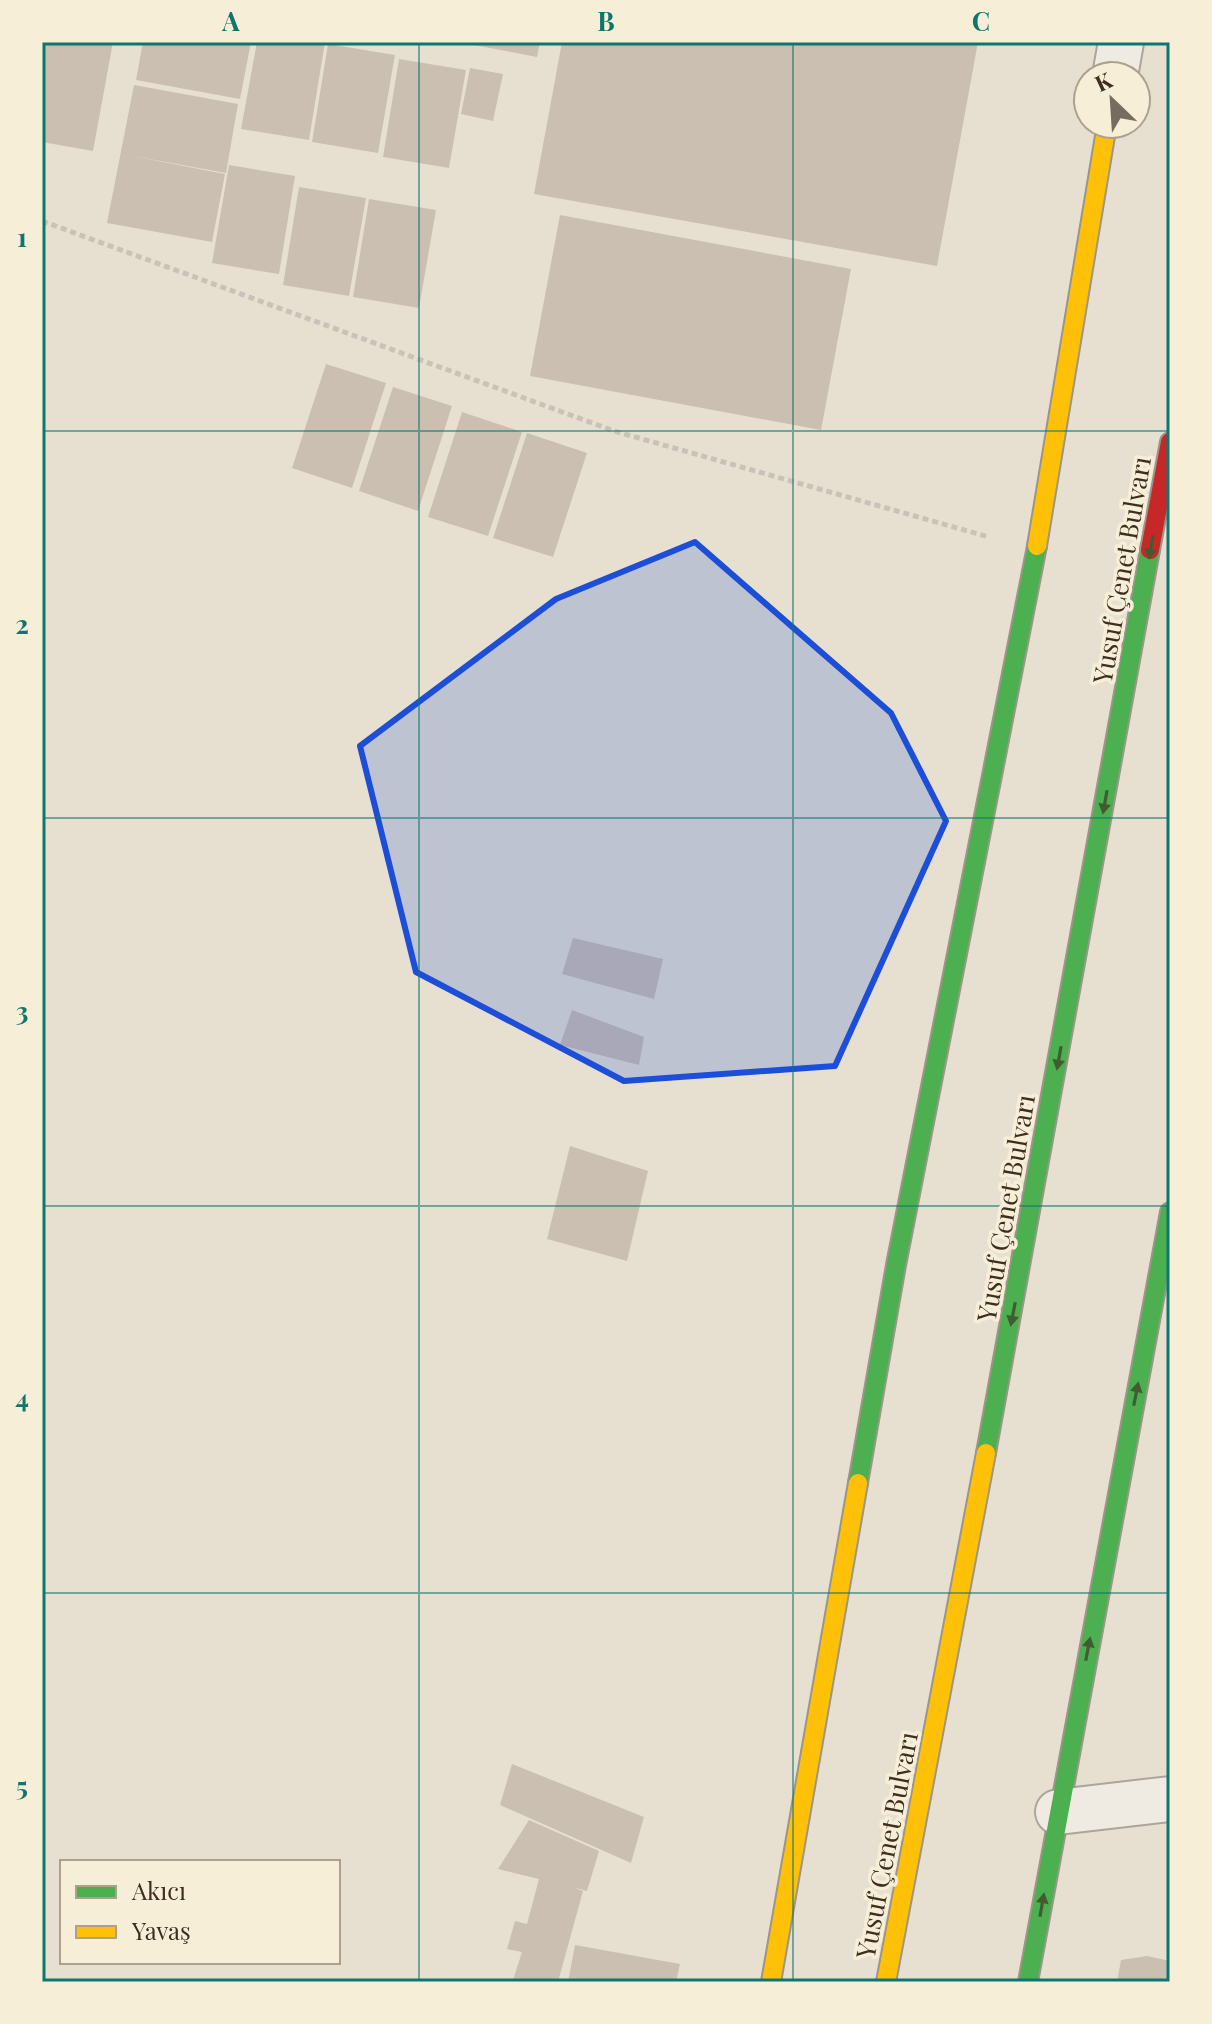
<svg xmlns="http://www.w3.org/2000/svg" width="1212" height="2024" font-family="'Playfair Display',serif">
  <rect width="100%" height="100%" fill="#e7e0d1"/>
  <g fill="#cbbfb2">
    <polygon points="42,42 113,42 93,151 42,142"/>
    <polygon points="143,42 251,42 240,99 136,80"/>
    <polygon points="257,42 325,42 309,140 241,129"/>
    <polygon points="458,42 540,42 537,57"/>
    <polygon points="562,42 978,42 937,266 534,194"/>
    <polygon points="328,44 395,55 378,153 312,142"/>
    <polygon points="399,59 466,70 449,168 383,157"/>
    <polygon points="470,68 503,74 493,121 461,114"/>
    <polygon points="134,85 238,104 226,173 127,155 225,174 212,242 107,223"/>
    <polygon points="229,165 295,176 279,274 212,263"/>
    <polygon points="299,187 366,198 349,296 283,285"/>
    <polygon points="369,199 436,210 419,308 353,297"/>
    <polygon points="560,215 851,269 821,430 530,376"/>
    <polygon points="326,364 386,383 352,488 292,468"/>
    <polygon points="393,387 452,406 418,511 359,491"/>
    <polygon points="462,412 522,432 488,536 428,517"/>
    <polygon points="527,433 587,453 553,557 493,538"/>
    <polygon points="573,938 663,959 654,999 562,974"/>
    <polygon points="572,1010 644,1037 639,1065 560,1045"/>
    <polygon points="570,1146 648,1171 627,1261 547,1239"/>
    <polygon points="512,1764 644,1817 631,1863 500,1805"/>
    <polygon points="529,1820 599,1851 587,1891 572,1887 583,1891 558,1982 513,1980 522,1952 507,1949 515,1921 527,1924 539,1879 498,1869"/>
    <polygon points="575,1945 680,1964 676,1982 568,1982"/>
    <polygon points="1147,1956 1170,1961 1170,1982 1117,1982 1121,1960"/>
  </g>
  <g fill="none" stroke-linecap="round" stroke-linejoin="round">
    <g stroke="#ada599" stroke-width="48">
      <g id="street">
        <polyline points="1115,76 1121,42"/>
        <polyline points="1058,1812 1170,1799"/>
      </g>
    </g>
    <g stroke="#9c958a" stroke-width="22">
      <g id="fast">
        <polyline points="986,1453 1150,550"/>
        <polyline points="858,1483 896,1265 1037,546"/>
        <polyline points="1028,1982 1170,1212"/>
      </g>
    </g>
    <g stroke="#9c958a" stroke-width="22">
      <g id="slow">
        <polyline points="1037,546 1107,124"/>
        <polyline points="771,1982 858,1483"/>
        <polyline points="886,1982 986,1453"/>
      </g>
    </g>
    <g stroke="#9c958a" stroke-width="22">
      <polyline id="jam" points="1150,550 1170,442"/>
    </g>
    <polyline stroke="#c8c2b9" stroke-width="5" stroke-dasharray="6 4" stroke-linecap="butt" points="42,221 614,431 989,537"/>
    <use href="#street" stroke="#efebe3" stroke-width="44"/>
    <use href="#fast" stroke="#4caf50" stroke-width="18"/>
    <use href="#slow" stroke="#ffc107" stroke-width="18"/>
    <use href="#jam" stroke="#c62828" stroke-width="18"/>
  </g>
  <defs><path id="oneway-solid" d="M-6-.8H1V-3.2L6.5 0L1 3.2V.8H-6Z" transform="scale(2)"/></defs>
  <g fill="#425b31">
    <use href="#oneway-solid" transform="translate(1151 547) rotate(100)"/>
    <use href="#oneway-solid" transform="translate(1105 802) rotate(100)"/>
    <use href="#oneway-solid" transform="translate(1059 1058) rotate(100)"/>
    <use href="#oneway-solid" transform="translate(1013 1314) rotate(101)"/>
    <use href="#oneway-solid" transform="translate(1136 1394) rotate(-79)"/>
    <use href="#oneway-solid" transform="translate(1088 1649) rotate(-79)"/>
    <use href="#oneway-solid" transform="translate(1042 1905) rotate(-80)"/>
  </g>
  <path fill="#1d4ed8" fill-opacity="0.2" stroke="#1d4ed8" stroke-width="6" stroke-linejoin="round" d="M695 542 891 713 946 821 835 1066 624 1081 416 972 360 746 556 599Z"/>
  <path fill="none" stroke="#0f766e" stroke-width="2" stroke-opacity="0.55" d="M419 42V1982M793 42V1982M42 431H1170M42 818H1170M42 1206H1170M42 1593H1170"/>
  <g text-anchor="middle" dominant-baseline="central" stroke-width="7" stroke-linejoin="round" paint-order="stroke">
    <g font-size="26" fill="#3d2e20" stroke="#f7eed8">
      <text transform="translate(1121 570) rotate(-80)">Yusuf Çenet Bulvarı</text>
      <text transform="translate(1005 1208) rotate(-80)">Yusuf Çenet Bulvarı</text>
      <text transform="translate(886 1845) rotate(-79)">Yusuf Çenet Bulvarı</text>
    </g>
  </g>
  <rect width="1212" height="2024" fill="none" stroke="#f7eed8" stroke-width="88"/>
  <rect x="60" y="1860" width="280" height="104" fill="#f7eed8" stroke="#ada18e" stroke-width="2"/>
  <rect x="76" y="1886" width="40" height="12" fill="#4caf50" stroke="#ada18e" stroke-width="2"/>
  <text x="132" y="1900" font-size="24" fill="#3d2e20">Akıcı</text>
  <rect x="76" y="1926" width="40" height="12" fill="#ffc107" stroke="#ada18e" stroke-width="2"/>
  <text x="132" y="1940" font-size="24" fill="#3d2e20">Yavaş</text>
  <g transform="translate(1112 100) rotate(335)"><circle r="38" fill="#f7eed8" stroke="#ada18e" stroke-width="2"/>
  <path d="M0-6L14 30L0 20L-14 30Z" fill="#786c5e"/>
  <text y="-12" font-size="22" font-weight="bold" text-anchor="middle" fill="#3d2e20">K</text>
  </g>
  <rect x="44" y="44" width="1124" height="1936" fill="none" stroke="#0f766e" stroke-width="3"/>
  <g font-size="26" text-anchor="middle" font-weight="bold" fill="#0f766e">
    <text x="231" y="31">A</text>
    <text x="606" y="31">B</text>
    <text x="981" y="31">C</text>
    <text x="22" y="247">1</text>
    <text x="22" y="634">2</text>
    <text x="22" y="1021">3</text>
    <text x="22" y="1408">4</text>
    <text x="22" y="1796">5</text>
  </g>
</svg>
